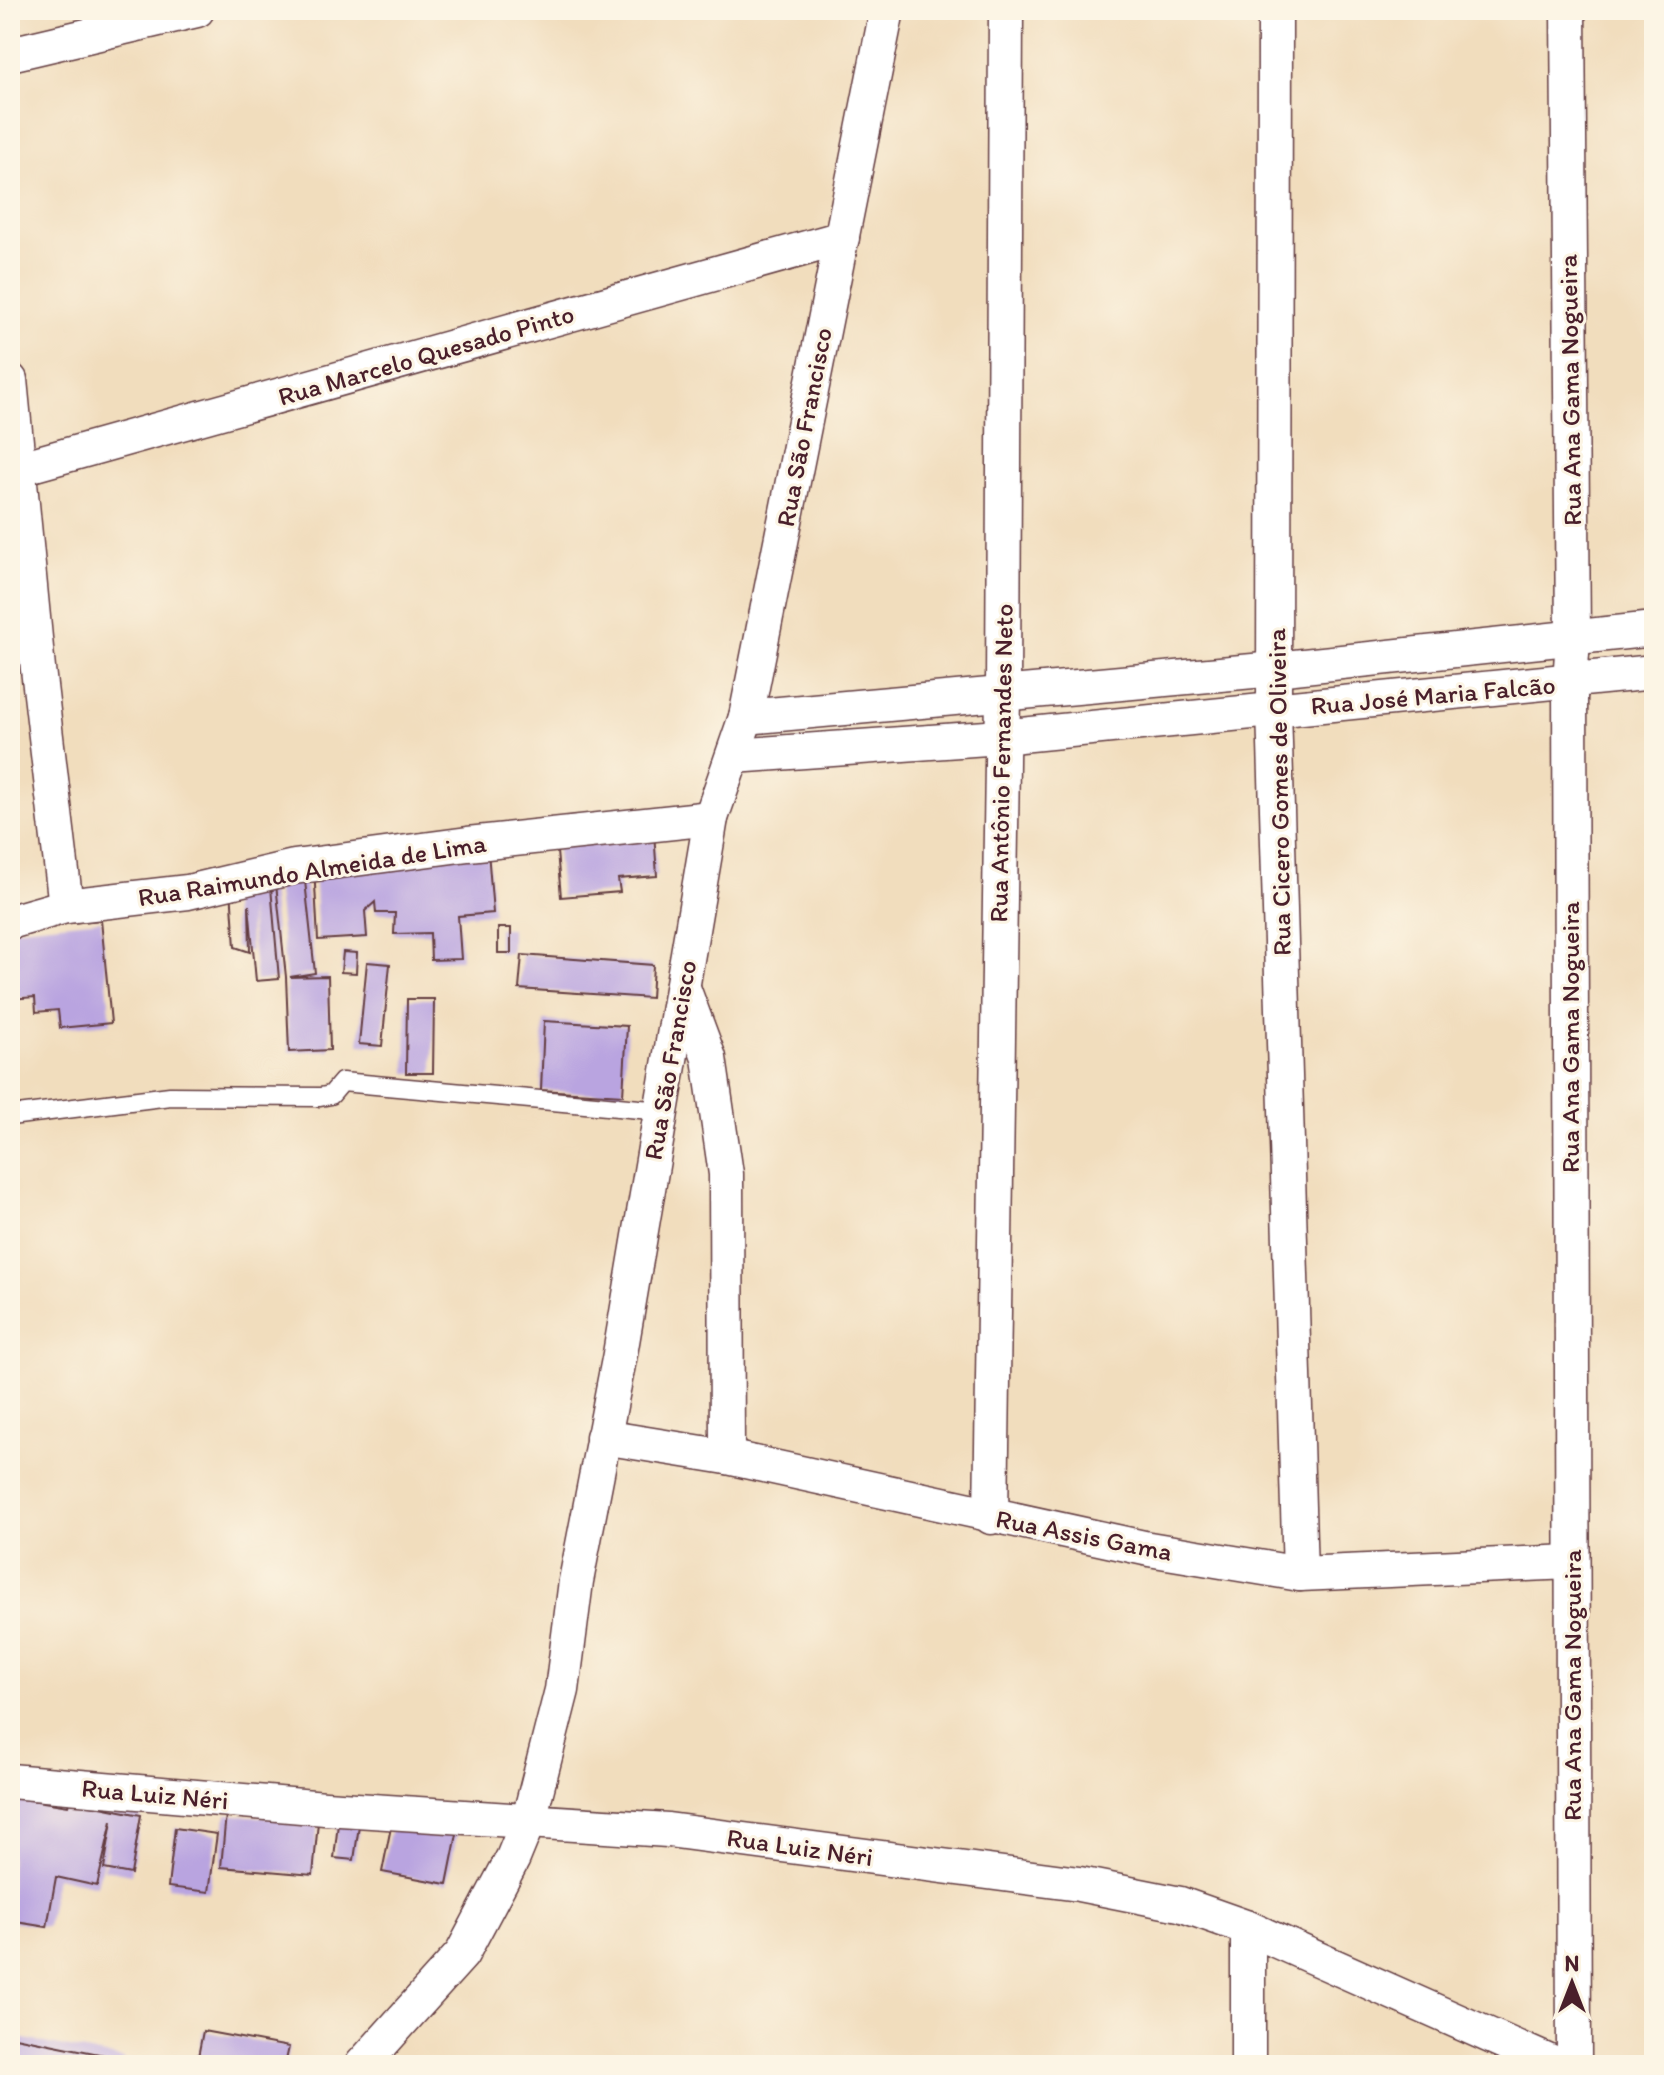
<svg xmlns="http://www.w3.org/2000/svg" width="1664" height="2075" font-family="Itim,sans-serif">
  <rect width="100%" height="100%" fill="#fcf5e5"/>
  <filter id="ink" filterUnits="userSpaceOnUse"><feTurbulence type="fractalNoise" baseFrequency=".0125" numOctaves="2"/><feDisplacementMap in="SourceGraphic" scale="16" xChannelSelector="R" yChannelSelector="G"/><feConvolveMatrix kernelMatrix="1 2 1 2 8 2 1 2 1" color-interpolation-filters="sRGB"/></filter>
  <filter id="wash" filterUnits="userSpaceOnUse"><feTurbulence type="fractalNoise" baseFrequency=".006" numOctaves="4" result="noise"/><feDisplacementMap in="SourceGraphic" scale="32" xChannelSelector="R" yChannelSelector="G"/><feGaussianBlur stdDeviation="1.8" result="paint"/><feColorMatrix in="noise" values="0 0 0 0 0 0 0 0 0 0 0 0 0 0 0 0 0 1.4 0 .05"/><feComposite in="paint" operator="in"/></filter>
  <g filter="url(#wash)">
    <rect width="100%" height="100%" fill="#f1ddbd"/>
    <g id="blocks">
      <g fill="#b9a4e0">
        <polygon points="654,832 657,876 618,879 620,892 561,897 556,840"/>
        <polygon points="488,851 493,913 458,916 461,959 431,960 430,933 394,934 395,913 376,913 375,902 365,911 367,937 318,940 314,867"/>
        <polygon points="305,881 315,973 290,977 328,976 330,1050 289,1052 286,977 276,884"/>
        <polygon points="271,887 279,979 256,981 249,905 250,952 235,947 231,889"/>
        <polygon points="101,920 111,1023 60,1028 58,1010 36,1012 35,997 10,999 10,929"/>
        <rect x="498" y="928" width="13" height="25"/>
        <polygon points="343,952 357,953 356,973 341,972"/>
        <polygon points="522,955 653,965 651,998 519,989"/>
        <polygon points="367,962 390,964 382,1046 359,1044"/>
        <polygon points="407,999 434,999 433,1073 406,1073"/>
        <polygon points="544,1021 627,1026 623,1095 541,1090"/>
        <polygon points="11,1797 68,1806 70,1801 141,1815 131,1874 104,1869 112,1821 97,1886 56,1877 47,1927 10,1921"/>
        <polygon points="226,1814 318,1822 313,1875 221,1867"/>
        <polygon points="339,1815 360,1819 354,1860 334,1858"/>
        <polygon points="393,1817 458,1829 447,1884 382,1872"/>
        <polygon points="175,1828 217,1834 209,1892 168,1887"/>
        <polygon points="203,2031 289,2047 285,2065 197,2062"/>
        <polygon points="10,2036 124,2059 123,2065 10,2065"/>
      </g>
    </g>
  </g>
  <g filter="url(#ink)">
    <use href="#blocks" fill-opacity="0" stroke="#633c41" stroke-width="2"/>
    <g fill="none" stroke-linecap="round" stroke-linejoin="round">
      <g stroke="#633c41" stroke-width="21">
        <polyline id="lane" points="10,1116 170,1096 320,1097 331,1095 342,1082 662,1111"/>
      </g>
      <g stroke="#633c41" stroke-width="37">
        <g id="street">
          <polyline points="1275,10 1274,710 1300,1574"/>
          <polyline points="1568,10 1573,639 1570,682 1574,2065"/>
          <polyline points="10,54 197,10"/>
          <polyline points="10,380 38,669 66,906"/>
          <polyline points="10,471 842,238"/>
          <polyline points="746,717 1275,669 1654,629"/>
          <polyline points="734,756 1001,737 1654,672"/>
          <polyline points="10,922 66,906 188,892 294,867 468,844 711,818"/>
          <polyline points="683,988 709,1058 726,1174 727,1457"/>
          <polyline points="603,1437 727,1457 1149,1549 1300,1574 1571,1562"/>
          <polyline points="991,1517 1003,693 1006,10"/>
          <polyline points="10,1781 325,1808 668,1830 1079,1884 1180,1904 1248,1928 1556,2065"/>
          <polyline points="362,2065 462,1954 513,1858 529,1819 562,1690 576,1581 620,1354 711,818 746,717 887,10"/>
          <polyline points="1248,2065 1248,1928"/>
        </g>
      </g>
      <use href="#lane" stroke="#fff" stroke-width="18"/>
      <use href="#street" stroke="#fff" stroke-width="34"/>
    </g>
  </g>
  <g text-anchor="middle" dominant-baseline="central" stroke-width="6" stroke-linejoin="round" paint-order="stroke">
    <g font-size="26" fill="#4a1f2b" stroke="#fcf5e5">
      <text transform="translate(426 355) rotate(-16)">Rua Marcelo Quesado Pinto</text>
      <text transform="translate(1570 390) rotate(-91)">Rua Ana Gama Nogueira</text>
      <text transform="translate(804 427) rotate(-79)">Rua São Francisco</text>
      <text transform="translate(1433 695) rotate(-5)">Rua José Maria Falcão</text>
      <text transform="translate(1001 763) rotate(-89)">Rua Antônio Fernandes Neto</text>
      <text transform="translate(1279 792) rotate(-91)">Rua Cicero Gomes de Oliveira</text>
      <text transform="translate(312 870) rotate(-9)">Rua Raimundo Almeida de Lima</text>
      <text transform="translate(1570 1037) rotate(-90)">Rua Ana Gama Nogueira</text>
      <text transform="translate(670 1060) rotate(-80)">Rua São Francisco</text>
      <text transform="translate(1084 1535) rotate(11)">Rua Assis Gama</text>
      <text transform="translate(1572 1685) rotate(-90)">Rua Ana Gama Nogueira</text>
      <text transform="translate(155 1794) rotate(5)">Rua Luiz Néri</text>
      <text transform="translate(800 1847) rotate(8)">Rua Luiz Néri</text>
    </g>
  </g>
  <rect width="1664" height="2075" fill="none" stroke="#fcf5e5" stroke-width="40"/>
  <g transform="translate(1572 1983)" stroke="#fcf5e5" stroke-width="6" paint-order="stroke">
  <path d="M0-6L14 30L0 20L-14 30Z" fill="#4a1f2b"/>
  <text y="-12" font-size="22" font-weight="bold" text-anchor="middle" fill="#4a1f2b">N</text>
  </g>
</svg>
